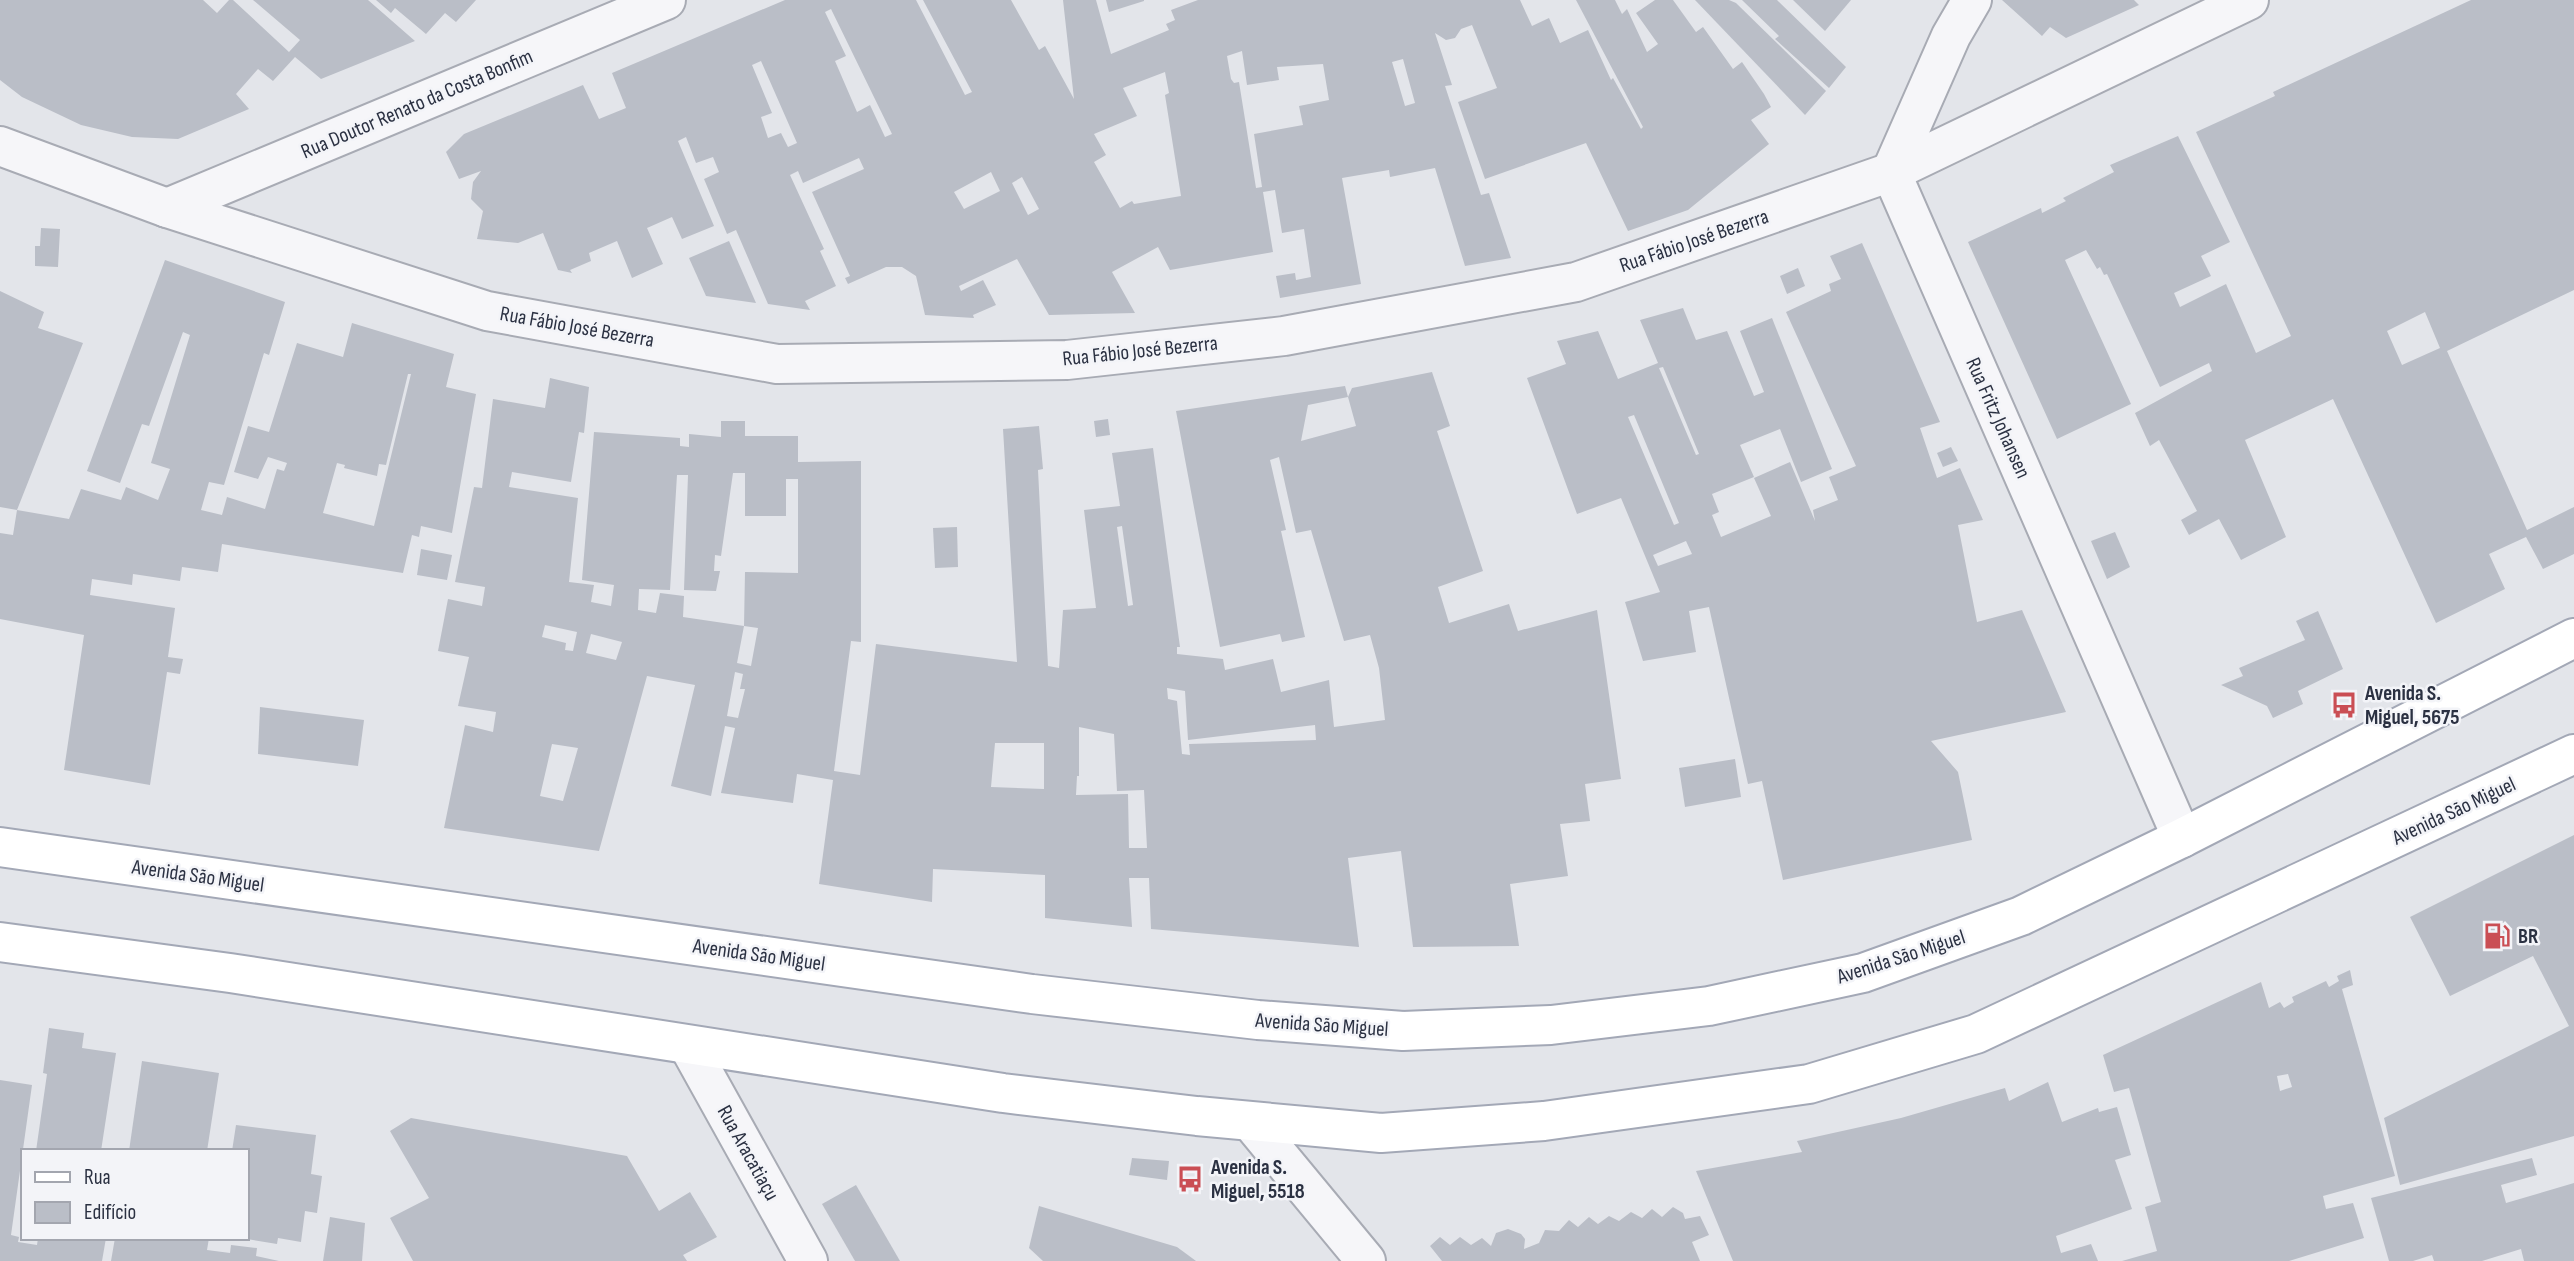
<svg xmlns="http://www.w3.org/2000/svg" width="2574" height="1261" font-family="'Sofia Sans Condensed',sans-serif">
  <rect width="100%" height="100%" fill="#e3e5ea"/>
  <g fill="#babec7" fill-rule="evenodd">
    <polygon points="0,0 203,0 217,13 229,0 233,0 289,52 300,40 253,0 368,0 415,41 321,79 295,57 273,81 258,69 236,94 249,109 178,139 132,137 81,125 22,97 0,80"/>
    <polygon points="376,0 476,0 456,22 445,13 426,34 395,8 391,13"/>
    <path d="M785 0H916L965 95 972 92 923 0H1011L1039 50 1045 46 1074 99 1063 0H1096L1111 54 1169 30 1166 24 1175 20 1171 10 1198 0H1520L1532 26 1549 18 1560 43 1588 30 1611 80 1613 78 1641 129 1643 127 1576 0H1615L1622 14 1627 9 1647 52 1658 44 1636 13 1655 0H1673L1696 32 1703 27 1733 69 1742 62 1764 94 1771 107 1751 120 1769 144 1688 210 1628 231 1586 143 1485 179 1458 102 1497 88 1472 25 1461 29 1455 38 1446 40 1435 33 1452 85 1445 86 1481 195 1489 193 1511 258 1465 266 1435 168 1390 177 1389 170 1342 178 1361 284 1280 298 1276 276 1295 273 1296 280 1311 277 1304 229 1282 233 1275 190 1263 192 1273 252 1170 270 1158 247 1112 272 1135 313 1049 315 1017 259 959 286 961 291 983 280 996 305 973 315 974 318 925 315 916 276 902 267H886L848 284 845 278 850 276 812 192 864 169 859 158 803 183 798 171 790 175 824 249 820 251 836 286 805 301 810 310 768 304 736 230 727 234 704 179 719 172 713 157 696 163 686 137 678 141 714 226 682 239 672 217 647 228 663 264 632 278 617 241 589 253 591 261 570 270 572 273 558 270 543 233 518 243 477 239 483 211 471 199 473 182 481 171 459 179 446 152 464 134 583 85 599 119 626 108 612 73ZM831 9 892 134 885 137 870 105 857 112 835 61 846 56 825 12ZM1242 51 1247 85 1279 80 1277 67 1323 64 1329 100 1299 106 1303 125 1254 134 1262 187 1256 188 1239 82 1234 83 1231 79 1227 56ZM1403 59 1415 103 1405 106 1392 62ZM761 61 797 143 788 147 781 133 768 138 761 117 772 113 752 65ZM1165 72 1169 93 1165 95 1181 196 1134 204 1132 201 1120 208 1094 162 1106 155 1094 134 1137 116 1123 88ZM991 172 1000 191 964 209 954 192ZM1022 177 1039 209 1028 215 1012 183Z"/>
    <polygon points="1106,0 1144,0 1144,1 1109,12"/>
    <polygon points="1695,0 1729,0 1736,3 1826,91 1805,115"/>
    <polygon points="1742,0 1777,0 1846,67 1829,88 1775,39 1779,36"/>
    <polygon points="1793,0 1851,0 1825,31"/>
    <polygon points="2002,0 2134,0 2139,5 2066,38 2050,27 2042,36"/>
    <path d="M2471 0H2574V290L2447 351 2527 530 2574 507V554L2543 569 2526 537 2489 554 2505 589 2436 623 2333 399 2245 440 2286 537 2241 560 2219 519 2189 535 2181 520 2197 511 2159 440 2150 446 2135 413 2212 371 2209 363 2160 387 2107 274 2104 275 2100 267 2097 269 2086 250 2065 260 2131 404 2057 439 1968 242 2041 208 2042 213 2066 201 2063 198 2114 172 2110 165 2178 136 2230 242 2201 256 2211 276 2174 293 2180 307 2226 284 2256 353 2291 336 2196 132 2275 96 2273 92ZM2425 312 2440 348 2402 365 2387 331Z"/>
    <polygon points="41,228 60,229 58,267 35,266 35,246 40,246"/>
    <polygon points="729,241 756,303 706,296 689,258"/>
    <path d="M1862 243 1940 422 1920 428 1937 478 1960 468 1983 520 1958 525 1977 622 2022 610 2066 712 1931 741 1958 772 1972 840 1783 880 1762 781 1748 784 1709 607 1689 611 1696 652 1643 661 1625 602 1660 592 1621 498 1577 514 1527 378 1566 364 1557 341 1598 331 1618 379 1658 363 1640 320 1683 308 1696 340 1727 331 1754 396 1764 392 1740 331 1772 318 1832 469 1801 482 1780 429 1740 445 1754 477 1712 494 1719 512 1712 515 1721 537 1771 516 1754 478 1790 462 1815 521 1813 510 1838 500 1829 477 1856 466 1786 312 1831 291 1829 284 1841 279 1830 256ZM1663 367 1699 454 1696 455 1659 368ZM1634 415 1679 523 1674 525 1628 417ZM1686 541 1692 554 1658 566 1653 555Z"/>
    <path d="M165 260 285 302 269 355 264 353 224 485 209 482 201 510 222 515 227 497 265 509 277 469 284 471 287 463 268 457 258 479 234 472 248 426 269 432 297 343 343 357 352 323 454 354 446 387 476 394 452 533 421 526 419 537 412 535 403 573 222 544 218 572 182 567 180 581 133 574 132 585 92 579 90 595 175 608 168 657 183 659 180 674 167 672 150 785 64 770 84 635 0 619V533L13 535 17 510 69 519 81 489 121 500 126 487 158 500 170 469 151 463 190 335 183 332 149 426 142 424 120 483 87 471ZM408 374H411L374 526 323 513 337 463 345 465 344 468 377 476 379 464 386 465Z"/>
    <polygon points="1798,268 1805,286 1787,294 1780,276"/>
    <polygon points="0,291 44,312 38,328 83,343 17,510 0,507"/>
    <path d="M1432 372 1450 426 1437 431 1483 571 1438 587 1449 623 1509 604 1518 631 1597 610 1621 779 1585 784 1590 821 1560 824 1568 876 1510 884 1519 946 1413 947 1401 851 1348 858 1359 947 1151 929 1149 878H1129L1132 927 1045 918V875L933 869 932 902 819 884 833 780 797 774 793 803 721 793 735 728 725 726 711 796 671 786 695 685 647 676 599 851 444 828 465 725 493 732 496 712 458 706 469 657 438 651 448 599 482 606 485 587 455 582 474 487 482 488 493 399 545 408 550 378 589 387 584 433 579 432 571 482 512 472 509 487 578 498 569 582 594 585 591 602 611 606 614 585 582 580 594 432 680 438V446L689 447V434L721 437V421H745V436H798V462L861 461V642L851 641 834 771 860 775 876 644 1017 662 1003 429 1039 426 1043 469 1038 470 1048 666 1059 668 1063 610 1096 608 1084 510 1120 506 1112 453 1153 448 1180 647H1177V654L1223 659 1225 670 1273 659 1281 692 1329 680 1334 727 1385 720 1379 668 1370 635 1344 641 1311 530 1296 533 1279 457 1270 460 1286 530 1281 531 1305 637 1282 642 1280 634 1220 647 1176 411 1345 386 1348 397 1308 405 1301 441 1356 426 1348 397 1352 388ZM733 473H745V516H786V479H798V573L745 572 744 626 758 628 751 666 737 663 744 626 683 617 684 596 660 593 656 613 638 610 639 589 670 590 677 475H688L684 590 716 591 720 571H714L715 555 721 556ZM1122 526 1133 605 1128 606 1117 527ZM545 625 577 632 573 651 565 650 566 643 542 637ZM591 634 622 642 616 660 586 653ZM735 672 743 674 740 689H745L738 718 727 716ZM1167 688 1185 691 1188 740 1315 725 1316 740 1189 744 1190 755 1182 754 1177 701 1168 699ZM1079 727 1114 734 1117 791 1144 790 1147 848H1129L1128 794 1076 795 1077 776H1079ZM995 743H1044V789L991 787ZM552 744 578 748 563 801 540 796Z"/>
    <polygon points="1108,419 1110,435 1096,437 1094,421"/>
    <polygon points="1951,447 1958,461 1943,467 1937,453"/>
    <polygon points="957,527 958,567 935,568 933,528"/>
    <polygon points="2115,532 2130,567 2107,579 2091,541"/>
    <polygon points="421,549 452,555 447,580 417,575"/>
    <polygon points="2318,611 2343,669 2298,691 2303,704 2273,718 2267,706 2221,685 2243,676 2239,668 2305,640 2296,621"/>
    <polygon points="260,707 364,720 358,766 258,754"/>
    <polygon points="1735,759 1741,797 1685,807 1679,768"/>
    <polygon points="2574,835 2574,1136 2400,1185 2384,1118 2569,1026 2533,956 2450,996 2410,917"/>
    <path d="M2350 970 2353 985 2342 989 2395 1176 2323 1196 2326 1209 2353 1203 2364 1238 2289 1261H2122L2157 1251 2145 1207 2161 1202 2129 1088 2114 1092 2103 1055 2261 982 2269 1008 2280 1002 2284 1008 2294 1002 2292 997 2326 981 2329 987 2339 981 2337 976ZM2288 1074 2292 1087 2280 1091 2277 1076Z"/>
    <polygon points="49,1028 84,1033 82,1048 116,1053 101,1151 36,1151 47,1074 43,1073"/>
    <polygon points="142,1061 219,1073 207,1151 129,1151"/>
    <polygon points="0,1080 32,1085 11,1235 19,1237 18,1242 37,1245 38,1238 106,1238 102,1261 0,1261"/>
    <polygon points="2048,1082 2062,1122 2098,1108 2099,1112 2117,1107 2131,1155 2115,1160 2132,1209 2056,1236 2061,1253 2091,1244 2098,1261 1733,1261 1696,1171 1802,1152 1797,1141 1901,1118 2005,1088 2009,1101"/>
    <polygon points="411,1118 627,1156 659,1211 690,1192 717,1237 683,1255 687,1261 413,1261 390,1218 429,1198 390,1131"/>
    <polygon points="236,1125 316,1135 311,1174 322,1176 317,1213 305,1211 301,1242 278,1238 277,1244 247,1239 247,1151 232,1151"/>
    <polygon points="1132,1158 1169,1161 1167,1180 1129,1175"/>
    <polygon points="2532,1158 2537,1175 2501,1185 2506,1203 2574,1183 2574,1261 2524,1261 2521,1249 2482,1261 2434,1261 2432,1255 2413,1261 2389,1261 2371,1198"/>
    <polygon points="856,1185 900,1261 855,1261 822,1204"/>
    <polygon points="1039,1206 1177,1247 1196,1261 1043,1261 1029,1248"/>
    <polygon points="1673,1207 1683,1213 1685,1219 1700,1216 1709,1235 1692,1242 1700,1261 1442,1261 1430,1246 1440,1237 1450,1245 1460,1237 1471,1245 1482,1238 1491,1246 1496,1233 1508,1229 1521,1234 1525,1239 1524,1249 1539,1243 1545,1230 1559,1231 1569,1220 1578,1227 1589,1217 1598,1224 1609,1216 1619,1221 1631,1212 1642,1218 1652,1209 1662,1217"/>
    <polygon points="330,1217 365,1223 362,1261 323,1261"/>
    <polygon points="115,1238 209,1238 207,1250 230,1253 231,1245 257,1248 256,1256 279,1261 111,1261"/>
  </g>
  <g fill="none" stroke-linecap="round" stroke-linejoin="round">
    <g stroke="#a8abb4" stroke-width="42">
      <g id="minor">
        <polyline points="1972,0 1951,36 1891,172 2182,838"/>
        <polyline points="0,146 167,208 487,311 777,364 1067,360 1284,336 1576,282 1891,172 2249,0"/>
        <polyline points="167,208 666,0"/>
        <polyline points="688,1045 808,1261"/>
        <polyline points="1251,1122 1366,1261"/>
      </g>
    </g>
    <g stroke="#a3a8b6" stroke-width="42">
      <g id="primary">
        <polyline points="0,847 1032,994 1258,1020 1403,1031 1551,1025 1709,1006 1863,973 2021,916 2182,838 2574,638"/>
        <polyline points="0,942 230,973 1003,1093 1197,1116 1381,1133 1544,1121 1809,1084 1976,1034 2574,754"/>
      </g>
    </g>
    <use href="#minor" stroke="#f6f6f9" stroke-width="38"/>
    <use href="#primary" stroke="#fff" stroke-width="38"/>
  </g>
  <defs>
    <g id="bus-bare" transform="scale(2.1)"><path d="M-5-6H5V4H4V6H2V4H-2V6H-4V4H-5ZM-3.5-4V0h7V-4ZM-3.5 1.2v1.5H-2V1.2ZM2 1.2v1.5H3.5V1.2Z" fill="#ca4e54" stroke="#f3f4f8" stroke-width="2.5" paint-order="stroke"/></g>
    <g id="fuel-bare" transform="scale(2.1)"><path d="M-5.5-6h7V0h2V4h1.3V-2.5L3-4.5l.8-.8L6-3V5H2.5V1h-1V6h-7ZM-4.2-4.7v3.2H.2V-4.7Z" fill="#ca4e54" stroke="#f3f4f8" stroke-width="2.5" paint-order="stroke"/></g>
  </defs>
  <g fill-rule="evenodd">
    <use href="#bus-bare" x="2344" y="705"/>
    <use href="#fuel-bare" x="2497" y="936"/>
    <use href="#bus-bare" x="1190" y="1179"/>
  </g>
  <g text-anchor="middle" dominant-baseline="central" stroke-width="5" stroke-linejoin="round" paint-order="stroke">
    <g font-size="21" fill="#2b3142" stroke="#f3f4f8">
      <text transform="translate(417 104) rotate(-23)">Rua Doutor Renato da Costa Bonfim</text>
      <text transform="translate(1694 241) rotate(-19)">Rua Fábio José Bezerra</text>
      <text transform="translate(577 327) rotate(10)">Rua Fábio José Bezerra</text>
      <text transform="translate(1140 351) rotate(-6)">Rua Fábio José Bezerra</text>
      <text transform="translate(1998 418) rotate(66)">Rua Fritz Johansen</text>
      <text transform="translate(2454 811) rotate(-25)">Avenida São Miguel</text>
      <text transform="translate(198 876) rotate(8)">Avenida São Miguel</text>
      <text transform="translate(759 955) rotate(8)">Avenida São Miguel</text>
      <text transform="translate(1901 957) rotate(-18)">Avenida São Miguel</text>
      <text transform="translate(1322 1025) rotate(4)">Avenida São Miguel</text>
      <text transform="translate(748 1153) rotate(61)">Rua Aracatiaçu</text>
    </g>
    <g font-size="21" font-weight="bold" fill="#2b3142" stroke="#f3f4f8" text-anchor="start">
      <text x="2365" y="693">Avenida S.<tspan x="2365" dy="24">Miguel, 5675</tspan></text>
      <text x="2518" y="936">BR</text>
      <text x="1211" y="1167">Avenida S.<tspan x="1211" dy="24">Miguel, 5518</tspan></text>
    </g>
  </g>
  <rect x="21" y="1149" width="228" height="91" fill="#f3f4f8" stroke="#a3a6af" stroke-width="2"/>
  <rect x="35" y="1172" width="35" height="10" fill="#ffffff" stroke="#a3a6af" stroke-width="2"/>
  <text x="84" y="1184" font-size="21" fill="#2b3142">Rua</text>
  <rect x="35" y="1202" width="35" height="21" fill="#babec7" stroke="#a3a6af" stroke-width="2"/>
  <text x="84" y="1219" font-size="21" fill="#2b3142">Edifício</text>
</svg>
